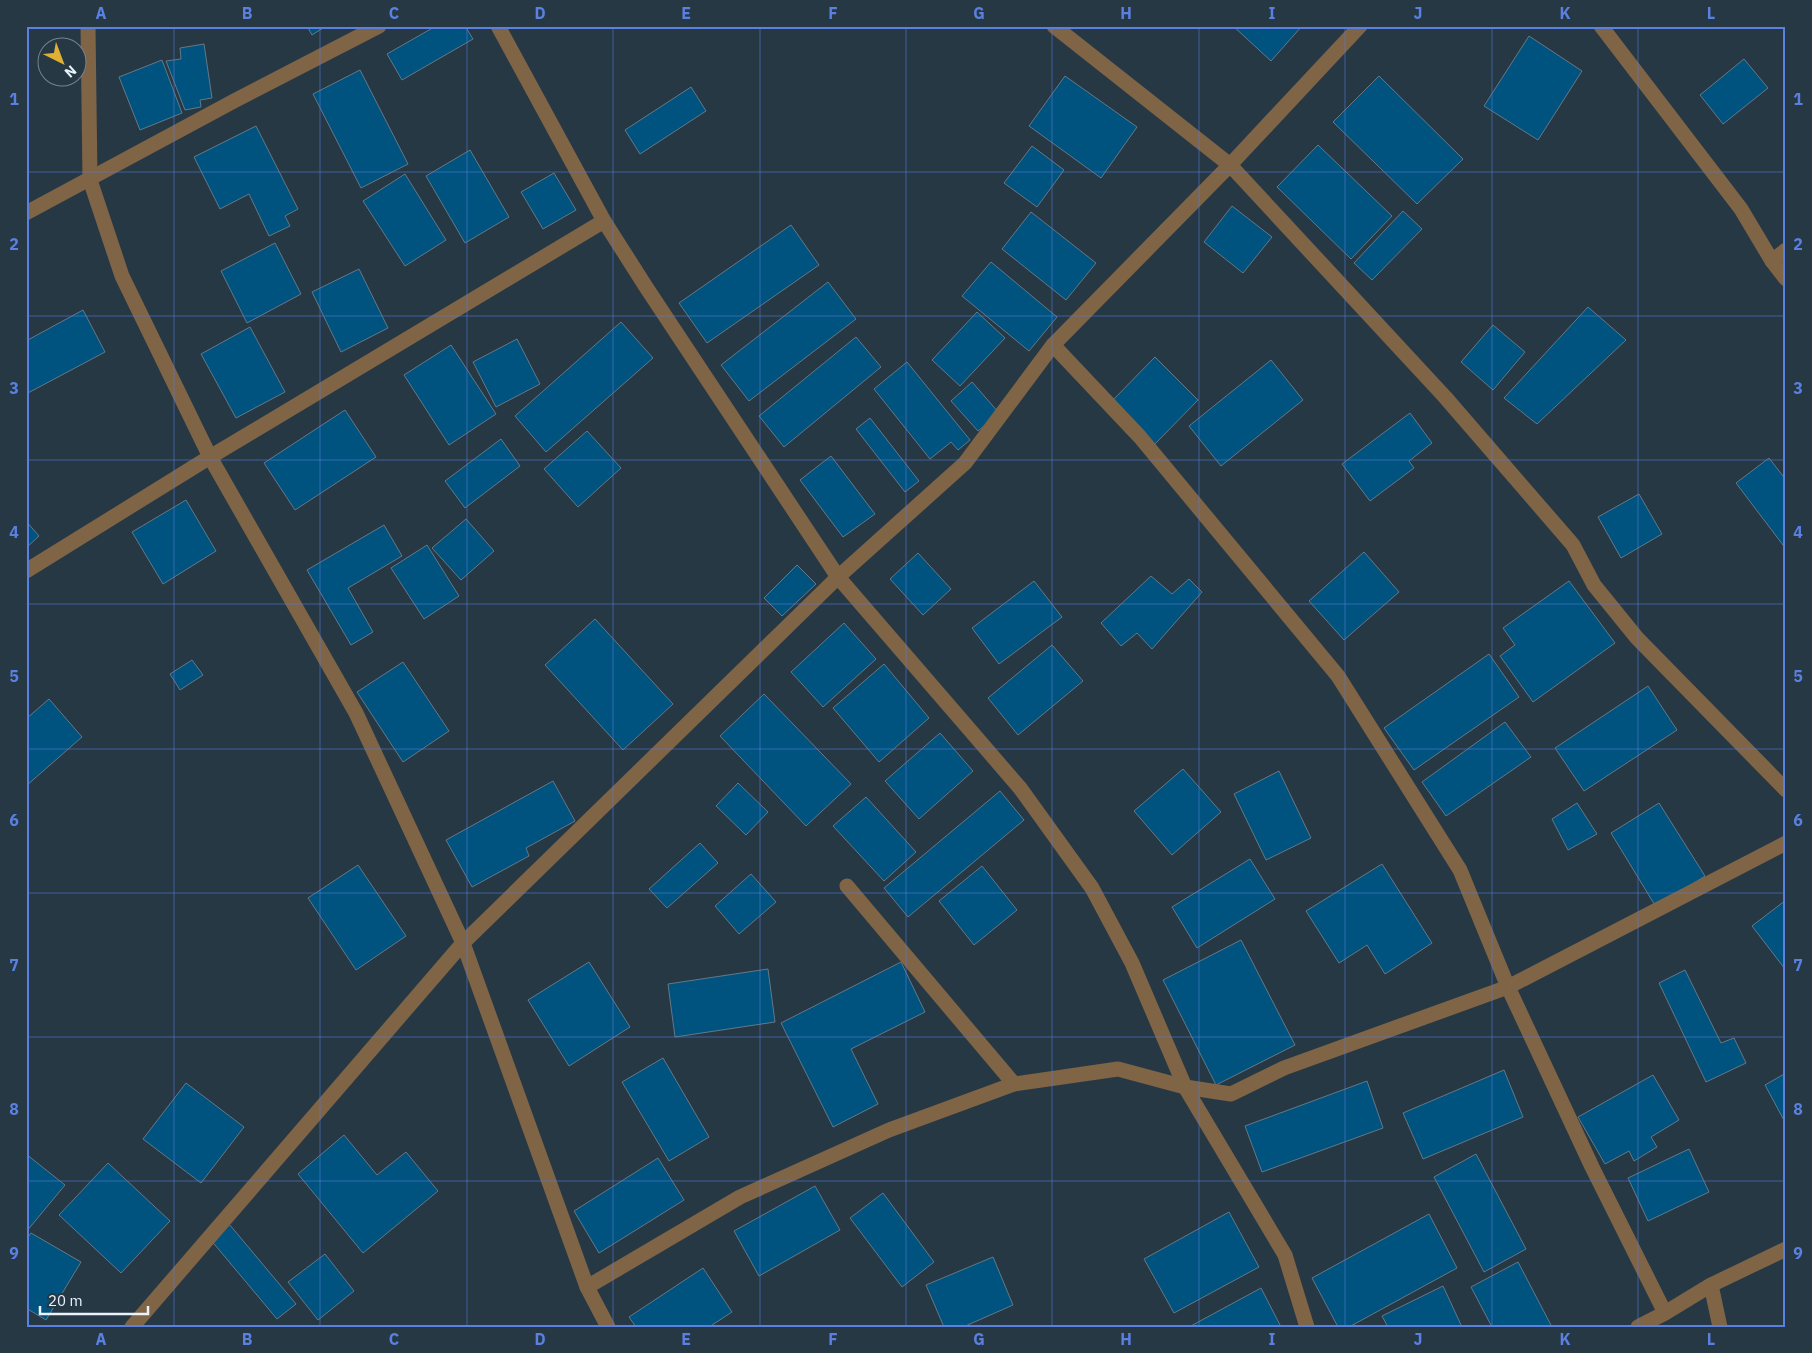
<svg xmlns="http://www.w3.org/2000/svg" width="1812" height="1353" font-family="'IBM Plex Sans',sans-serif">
  <rect width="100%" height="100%" fill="#273845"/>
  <g fill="#01537f" stroke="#657886">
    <polygon points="307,26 326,26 312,35"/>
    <polygon points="436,26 465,26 473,39 402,80 387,54"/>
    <polygon points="1233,26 1302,26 1271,61"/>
    <polygon points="1529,36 1582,71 1538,140 1484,106"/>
    <polygon points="204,44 212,98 200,100 201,107 185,110 166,61 181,59 180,48"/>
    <polygon points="1744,59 1768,88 1723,124 1700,95"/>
    <polygon points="162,60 182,113 140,130 119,77"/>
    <polygon points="360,70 408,164 361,188 313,94"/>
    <polygon points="1065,76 1137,127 1101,178 1029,126"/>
    <polygon points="1379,76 1463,159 1417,204 1333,122"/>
    <polygon points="691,87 706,111 640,154 625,130"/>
    <polygon points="256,126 298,209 285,216 290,226 269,236 249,194 220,209 194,157"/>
    <polygon points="1318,145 1392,216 1351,259 1277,187"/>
    <polygon points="1032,146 1064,170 1037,207 1004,183"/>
    <polygon points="470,150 509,217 465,243 426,176"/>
    <polygon points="554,173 576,210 543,229 521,192"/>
    <polygon points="405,174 446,240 405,266 363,201"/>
    <polygon points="1232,206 1272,237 1243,273 1204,242"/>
    <polygon points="1403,211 1422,229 1372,280 1354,263"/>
    <polygon points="1031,212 1096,263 1066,300 1002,249"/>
    <polygon points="791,225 819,265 707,343 679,303"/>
    <polygon points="275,243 301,294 247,323 221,271"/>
    <polygon points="991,262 1057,317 1029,351 962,296"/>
    <polygon points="359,269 388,328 341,352 312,292"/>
    <polygon points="828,282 856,319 749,401 721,365"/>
    <polygon points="1588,307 1626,340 1537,424 1504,398"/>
    <polygon points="83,310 105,352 26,394 26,341"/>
    <polygon points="977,312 1005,338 960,386 932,360"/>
    <polygon points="621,322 653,358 546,452 515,416"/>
    <polygon points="1493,325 1525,352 1493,390 1461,362"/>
    <polygon points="250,327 285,392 236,418 201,354"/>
    <polygon points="856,337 881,367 784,447 759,416"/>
    <polygon points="517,339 540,384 496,407 473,362"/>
    <polygon points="451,345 496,414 449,445 404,375"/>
    <polygon points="1155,357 1198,400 1154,445 1111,402"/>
    <polygon points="1271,360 1303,400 1221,466 1189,426"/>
    <polygon points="907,362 970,440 958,450 951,442 930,459 874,389"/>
    <polygon points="972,382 999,413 978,431 951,401"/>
    <polygon points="345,410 376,457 295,510 264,463"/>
    <polygon points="1410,413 1432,443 1409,461 1414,468 1370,501 1342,464"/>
    <polygon points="870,418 919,481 905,492 856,429"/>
    <polygon points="587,431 621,468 578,507 544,469"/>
    <polygon points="501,439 520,466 465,508 445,481"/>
    <polygon points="831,456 875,514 843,537 800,480"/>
    <polygon points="1769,458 1786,480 1786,549 1736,483"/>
    <polygon points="1639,494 1662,534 1621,558 1598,517"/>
    <polygon points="186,500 216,551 163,584 132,532"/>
    <polygon points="466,519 494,551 461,580 432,548"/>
    <polygon points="26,521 39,536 26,548"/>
    <polygon points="384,525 402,556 348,588 373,632 351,645 307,570"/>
    <polygon points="427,545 459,596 424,619 391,568"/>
    <polygon points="1364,552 1399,592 1344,640 1309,601"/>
    <polygon points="918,553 951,589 923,615 890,579"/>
    <polygon points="797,565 816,584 782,616 764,598"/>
    <polygon points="1151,576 1172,594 1189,579 1202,592 1152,649 1137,633 1121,646 1101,623"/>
    <polygon points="1034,581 1062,617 999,664 972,628"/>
    <polygon points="1569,581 1615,643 1533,702 1500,656 1515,645 1503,628"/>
    <polygon points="595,619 673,704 623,750 545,665"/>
    <polygon points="844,623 876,659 823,707 791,672"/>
    <polygon points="1052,645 1083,681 1018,735 988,698"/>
    <polygon points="1489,654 1519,697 1414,770 1384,728"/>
    <polygon points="192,660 203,675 180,690 170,674"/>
    <polygon points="403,662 449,731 403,762 357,692"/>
    <polygon points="884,664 929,718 879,762 833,708"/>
    <polygon points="1648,686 1677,730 1584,791 1555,748"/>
    <polygon points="764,694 851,784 806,826 720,736"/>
    <polygon points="49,699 82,737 26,786 26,719"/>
    <polygon points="1505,722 1531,757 1446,816 1422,782"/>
    <polygon points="940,733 973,771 919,819 885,781"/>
    <polygon points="1183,769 1221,812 1172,855 1134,811"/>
    <polygon points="1279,771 1311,838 1266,860 1234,794"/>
    <polygon points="553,781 575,821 526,848 529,856 472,887 446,840"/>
    <polygon points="738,783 768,812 746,835 716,806"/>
    <polygon points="1000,791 1024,820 908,917 884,888"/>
    <polygon points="866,797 916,852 884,881 833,826"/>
    <polygon points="1577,803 1597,834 1568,850 1552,819"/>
    <polygon points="1659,803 1705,876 1656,907 1611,833"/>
    <polygon points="700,843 718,863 667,908 649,889"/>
    <polygon points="1250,859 1275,899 1197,948 1172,907"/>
    <polygon points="1382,864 1432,943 1385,974 1367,945 1339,963 1306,911"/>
    <polygon points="358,865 406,936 356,970 308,898"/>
    <polygon points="982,866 1017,910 974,945 939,901"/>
    <polygon points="751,874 776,902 739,934 715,906"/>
    <polygon points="1786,900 1786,968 1785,969 1752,926"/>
    <polygon points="1241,940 1295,1045 1216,1085 1163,980"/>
    <polygon points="589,962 630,1027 569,1066 528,1000"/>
    <polygon points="901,962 925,1012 851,1049 878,1104 833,1127 781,1023"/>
    <polygon points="768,969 775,1022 675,1037 668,984"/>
    <polygon points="1685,970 1721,1043 1734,1038 1746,1063 1706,1082 1659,983"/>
    <polygon points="663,1058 709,1137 669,1161 622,1082"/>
    <polygon points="1504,1070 1523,1117 1423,1159 1403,1113"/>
    <polygon points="1786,1073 1786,1124 1765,1085"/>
    <polygon points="1653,1075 1679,1120 1651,1137 1657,1147 1634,1161 1629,1151 1605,1164 1578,1117"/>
    <polygon points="1367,1081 1383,1128 1262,1172 1245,1126"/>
    <polygon points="186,1083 244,1127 201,1183 143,1139"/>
    <polygon points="344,1135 377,1175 406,1152 438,1191 363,1253 298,1174"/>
    <polygon points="1689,1149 1709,1192 1648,1221 1628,1178"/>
    <polygon points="26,1154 65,1185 26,1232"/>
    <polygon points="1476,1154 1526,1249 1484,1272 1434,1177"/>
    <polygon points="658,1158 684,1200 599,1253 574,1211"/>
    <polygon points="108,1163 170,1221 121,1273 59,1215"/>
    <polygon points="815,1186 840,1230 759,1276 734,1231"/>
    <polygon points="883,1193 934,1262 902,1287 850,1218"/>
    <polygon points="1229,1212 1259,1267 1174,1313 1144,1259"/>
    <polygon points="1429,1214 1457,1268 1349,1327 1338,1327 1312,1278"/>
    <polygon points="229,1224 296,1304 277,1319 210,1239"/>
    <polygon points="31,1233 81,1262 46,1320 26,1308 26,1240"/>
    <polygon points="325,1254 354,1291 318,1320 288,1282"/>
    <polygon points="993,1257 1013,1305 963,1327 944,1327 926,1285"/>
    <polygon points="1518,1262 1552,1327 1492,1327 1471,1287"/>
    <polygon points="703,1268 732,1312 709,1327 636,1327 629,1317"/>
    <polygon points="1443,1286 1462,1327 1388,1327 1382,1316"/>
    <polygon points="1261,1288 1281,1327 1189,1327"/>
  </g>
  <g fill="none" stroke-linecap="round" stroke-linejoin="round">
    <polyline stroke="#7f6446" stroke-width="15" points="847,886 1014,1084"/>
    <g stroke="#7f6446" stroke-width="15">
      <polyline points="88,26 90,180 122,276 210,457 356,713 463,943 587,1287 608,1327"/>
      <polyline points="498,26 604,221 646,287 838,577 1020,788 1092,888 1132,963 1185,1087 1285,1255 1307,1327"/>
      <polyline points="1054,26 1230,165 1445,397 1573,545 1594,585 1637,638 1786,790"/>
      <polyline points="1601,26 1741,209 1772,261 1786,279"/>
      <polyline points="26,213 234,101 379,26"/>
      <polyline points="1772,261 1786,250"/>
      <polyline points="1053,345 1140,437 1338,676 1460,870 1508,987 1592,1167 1665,1313"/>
      <polyline points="26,571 210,457 604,221"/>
      <polyline points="1711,1285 1720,1327"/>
      <polyline points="587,1287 740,1197 889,1130 1014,1084 1118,1069 1185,1087 1231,1094 1284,1068 1508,987 1786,843"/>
      <polyline points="132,1327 463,943 838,577 965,463 1053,345 1230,165 1360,26"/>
      <polyline points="1638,1327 1665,1313 1711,1285 1786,1249"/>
    </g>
  </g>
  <path fill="none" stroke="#5a80e2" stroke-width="1" stroke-opacity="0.55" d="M174 26V1327M320 26V1327M467 26V1327M613 26V1327M760 26V1327M906 26V1327M1052 26V1327M1199 26V1327M1345 26V1327M1492 26V1327M1638 26V1327M26 172H1786M26 316H1786M26 460H1786M26 604H1786M26 749H1786M26 893H1786M26 1037H1786M26 1181H1786"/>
  <rect width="1812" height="1353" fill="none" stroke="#273845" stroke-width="55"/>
  <g transform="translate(62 62) rotate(138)"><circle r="24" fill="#273845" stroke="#74838e"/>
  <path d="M0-4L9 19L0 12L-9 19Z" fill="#e0b034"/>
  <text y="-8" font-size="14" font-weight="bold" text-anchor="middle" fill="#e8f3fb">N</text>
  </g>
  <path d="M40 1306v8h108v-8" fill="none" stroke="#e8f3fb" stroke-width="2.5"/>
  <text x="48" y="1306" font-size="15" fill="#e8f3fb" stroke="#273845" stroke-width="4" paint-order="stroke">20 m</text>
  <rect x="28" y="28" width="1756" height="1298" fill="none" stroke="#5a80e2" stroke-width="2"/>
  <g font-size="16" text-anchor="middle" font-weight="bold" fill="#5a80e2">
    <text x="101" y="19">A</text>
    <text x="247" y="19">B</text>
    <text x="394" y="19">C</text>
    <text x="540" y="19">D</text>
    <text x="686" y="19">E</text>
    <text x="833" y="19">F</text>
    <text x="979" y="19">G</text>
    <text x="1126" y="19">H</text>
    <text x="1272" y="19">I</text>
    <text x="1418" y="19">J</text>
    <text x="1565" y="19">K</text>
    <text x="1711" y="19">L</text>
    <text x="14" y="105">1</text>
    <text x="1798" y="105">1</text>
    <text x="14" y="250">2</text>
    <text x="1798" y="250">2</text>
    <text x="14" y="394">3</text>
    <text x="1798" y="394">3</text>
    <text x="14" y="538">4</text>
    <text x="1798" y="538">4</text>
    <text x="14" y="682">5</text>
    <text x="1798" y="682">5</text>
    <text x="14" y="826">6</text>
    <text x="1798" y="826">6</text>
    <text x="14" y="971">7</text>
    <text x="1798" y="971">7</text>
    <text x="14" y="1115">8</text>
    <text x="1798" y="1115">8</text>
    <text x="14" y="1259">9</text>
    <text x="1798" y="1259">9</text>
    <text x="101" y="1345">A</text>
    <text x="247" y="1345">B</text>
    <text x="394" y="1345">C</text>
    <text x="540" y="1345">D</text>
    <text x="686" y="1345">E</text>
    <text x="833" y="1345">F</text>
    <text x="979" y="1345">G</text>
    <text x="1126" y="1345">H</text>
    <text x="1272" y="1345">I</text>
    <text x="1418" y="1345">J</text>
    <text x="1565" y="1345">K</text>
    <text x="1711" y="1345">L</text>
  </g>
</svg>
